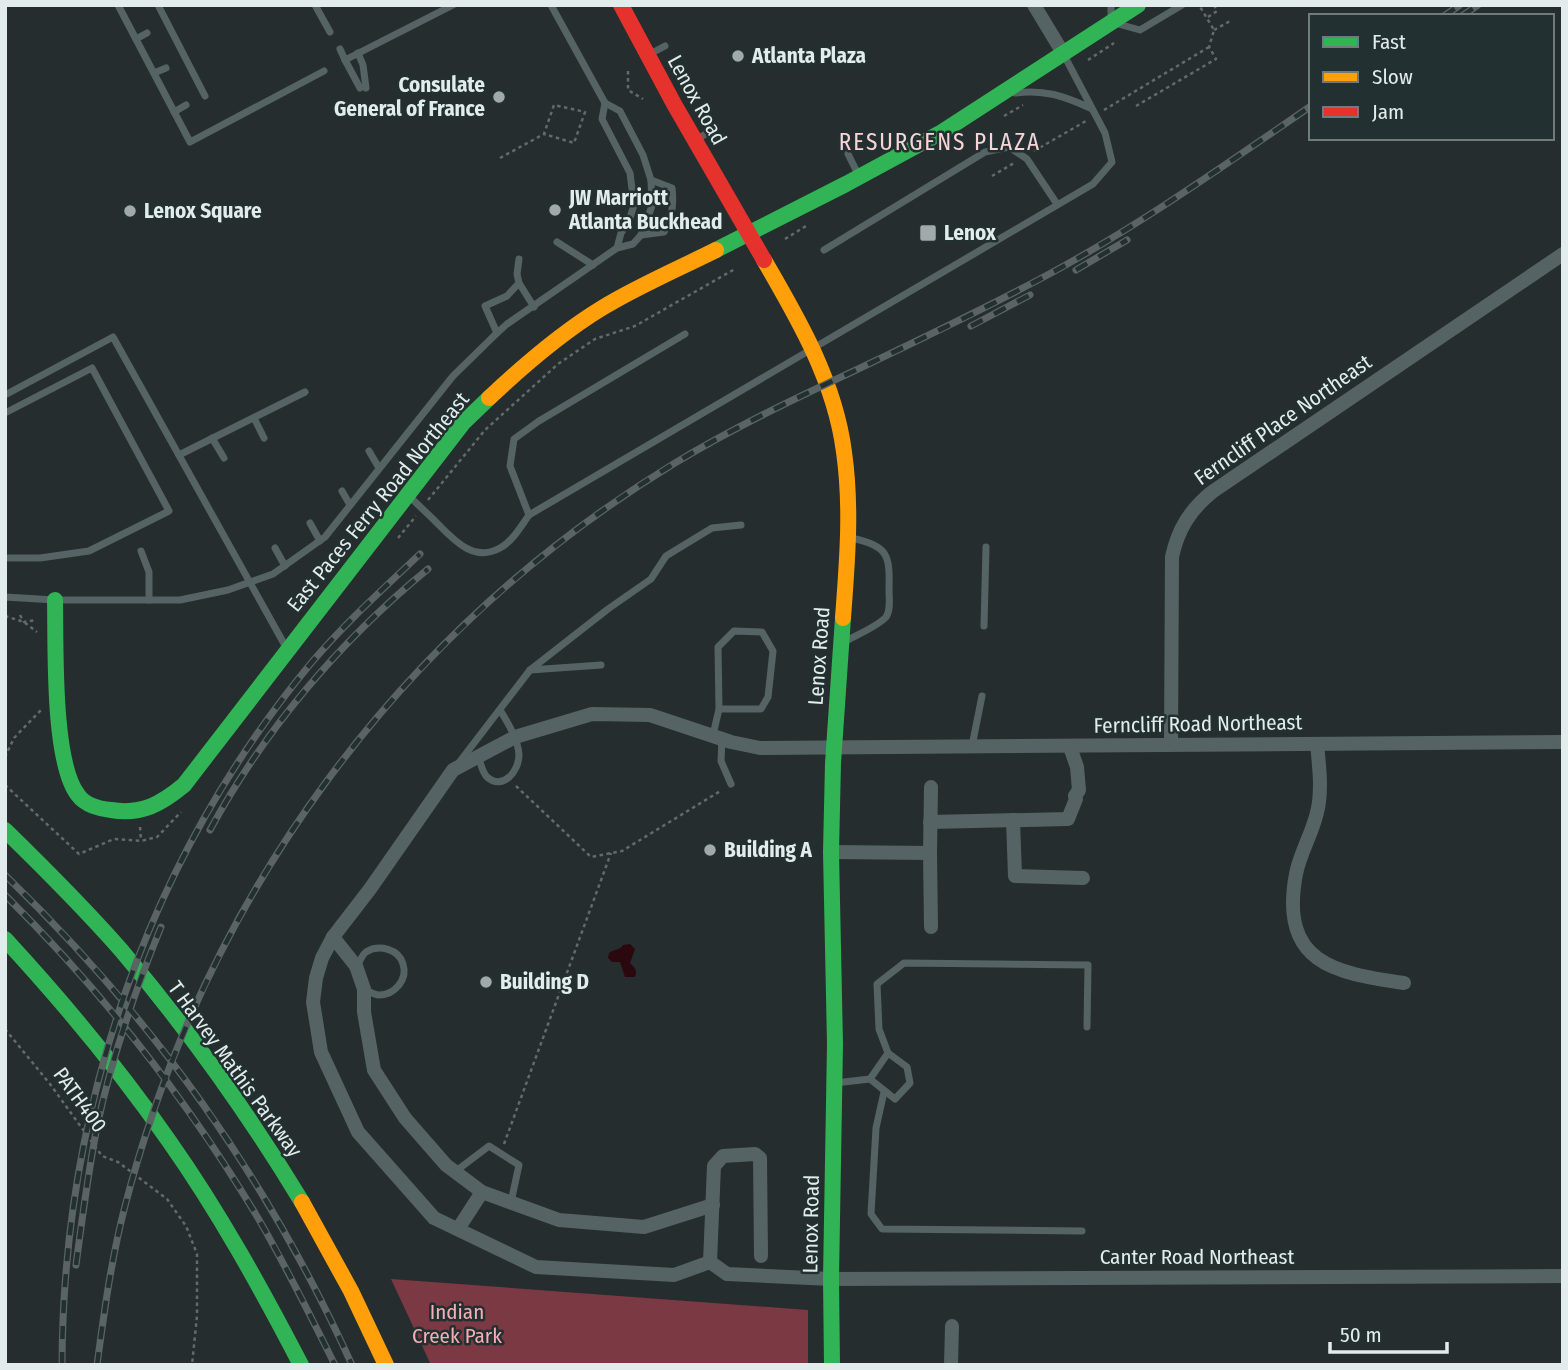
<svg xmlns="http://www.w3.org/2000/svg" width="1568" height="1370" font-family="'Fira Sans Condensed',sans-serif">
  <rect width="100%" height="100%" fill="#262d2e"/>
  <polygon fill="#7b3943" points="391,1279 808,1310 808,1365 431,1365"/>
  <path fill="#2b070e" d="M630 944 635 949 630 963C634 967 638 970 635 977H625L620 962H612L608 958 609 953C614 949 619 951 623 945Z"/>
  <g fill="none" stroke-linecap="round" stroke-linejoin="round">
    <g stroke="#606b6b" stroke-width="2.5" stroke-dasharray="3.5 3.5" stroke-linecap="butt">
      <polyline points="1208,17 1217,11 1214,5"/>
      <polyline points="1214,30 1232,20"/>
      <polyline points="1088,60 1114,43"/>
      <polyline points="628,71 628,90 643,99"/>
      <polyline points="1136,106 1216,59 1209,47 1214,30 1199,5"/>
      <polyline points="1104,110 1209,47"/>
      <polyline points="1004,116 1023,105"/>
      <polyline points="1034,151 1086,121"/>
      <polyline points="500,158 544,134 554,105 585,112 574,143 544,134"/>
      <polyline points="992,176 1014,163"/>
      <polyline points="785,239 806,226"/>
      <polyline points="428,500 485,430 558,364 595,339 635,326 735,269"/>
      <polyline points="398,538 416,516"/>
      <polyline points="20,615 24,622 36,620"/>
      <polyline points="5,616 24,622 37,632"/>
      <polyline points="5,757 14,738 41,710"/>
      <polyline points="5,785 79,854 114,839 141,841 157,837 181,812"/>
      <polyline points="516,786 591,857 622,851 722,790"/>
      <polyline points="140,827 141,841"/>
      <polyline points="5,1029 50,1084 102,1156 118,1162 167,1199 186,1226 197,1254 197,1316 192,1365"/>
      <polyline points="504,1144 611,853"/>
    </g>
    <g stroke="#556364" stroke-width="7">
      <polyline points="118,5 190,142 324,71"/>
      <polyline points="158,5 205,96"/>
      <polyline points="315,5 330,32"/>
      <polyline points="1111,5 1111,22 1140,30 1182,5"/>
      <polyline points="136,39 147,33"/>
      <polyline points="340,49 345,60 453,5"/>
      <polyline points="358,53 363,65 366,88"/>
      <polyline points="648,55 665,46"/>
      <polyline points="345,60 360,88"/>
      <polyline points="154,73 166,68"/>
      <path d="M1015 93C1044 89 1064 96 1090 108"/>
      <polyline points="605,103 602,119 630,173 634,205 629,221 621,233 617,248"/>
      <polyline points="174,112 186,105"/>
      <polyline points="695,140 715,129"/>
      <polyline points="848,154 859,176"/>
      <path d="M641 235 664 232C672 217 674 205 672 188L651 180"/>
      <polyline points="557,242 593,265"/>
      <polyline points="824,250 985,152 1009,147 1027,159 1057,204"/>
      <polyline points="519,283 517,274 519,259"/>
      <polyline points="497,333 485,306 507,296 519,283 534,307"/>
      <polyline points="5,395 113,337 287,649"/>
      <polyline points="5,413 92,368 169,511 89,551 40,558 5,558"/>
      <polyline points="254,418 264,438"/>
      <polyline points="212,438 224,458"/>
      <polyline points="369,451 379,468"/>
      <polyline points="179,455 305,392"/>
      <polyline points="342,491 350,505"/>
      <path d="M408 495C417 504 427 513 436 522 453 539 473 563 500 548 513 541 521 526 529 515L1093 184 1112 162 1105 133 1065 57"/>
      <polyline points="529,515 510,466 514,439 539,421 685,334"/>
      <polyline points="310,523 320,541"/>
      <polyline points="275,548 285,566"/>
      <polyline points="141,551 149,572 149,600"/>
      <polyline points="5,597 55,600 180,600 228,590 273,574 325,537 453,376 497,333 507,324 617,248 633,244 641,235 652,206 651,180 643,155 620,111 605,103 551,5"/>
      <polyline points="984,626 986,547"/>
      <path d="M844 642C856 635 877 627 886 617 891 610 889 598 889 590 890 554 888 546 851 538"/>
      <polyline points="530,670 601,665"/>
      <polyline points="713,735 719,709 718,647 734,631 762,632 773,651 768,697 761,709 719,709"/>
      <polyline points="722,739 721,761 731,784"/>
      <polyline points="972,746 982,696"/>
      <path d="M478 757C481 763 482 772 487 777 503 791 519 771 519 755 518 739 508 723 500 710"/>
      <polyline points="458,764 530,670 608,609 651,579 666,556 712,528 741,525"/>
      <path d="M357 966C360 961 362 955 366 952 379 944 399 949 403 964 408 979 395 995 379 995 375 995 368 991 364 989"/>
      <polyline points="870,1079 895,1099 910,1083 907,1067 888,1053"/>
      <polyline points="835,1083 870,1079 888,1053 879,1029 877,984 904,963 1088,965 1087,1027"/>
      <polyline points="884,1092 876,1128 871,1214 882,1229 1082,1231"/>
      <polyline points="456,1171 489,1146 519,1165 511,1202"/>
    </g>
    <g stroke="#556364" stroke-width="14">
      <polyline points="1034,5 1063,53"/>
      <polyline points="1563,742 760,748 731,742 650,715 592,714 515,737 453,770 370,889 333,937 322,958 316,978 313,1002 321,1052 358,1132 434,1218 536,1267 674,1275 710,1262 727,1274 831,1279 1563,1276"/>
      <path d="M1317 744C1319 765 1322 788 1318 808 1314 831 1300 852 1296 874 1279 963 1334 973 1404 983"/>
      <path d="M1171 745 1172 557C1178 529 1190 510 1212 492L1563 254"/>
      <polyline points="1013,820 1015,876 1083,878"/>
      <polyline points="930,822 1068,819 1076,799 1075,796 1079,790 1077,767 1070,747"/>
      <polyline points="831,852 930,853 931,927"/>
      <polyline points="930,853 931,787"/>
      <polyline points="333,937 356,966 364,989 364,1012 374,1070 405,1118 446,1165 482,1192 559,1220 644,1227 713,1205"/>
      <polyline points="458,1229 482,1192"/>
      <polyline points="710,1262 714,1166 723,1156 755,1154 760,1158 761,1256"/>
      <polyline points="951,1365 952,1326"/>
    </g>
    <g stroke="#30b455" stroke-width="16">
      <polyline points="716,250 846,184 942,132 1138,5"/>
      <path d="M55 600C56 644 52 762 78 795 85 805 100 809 111 810 142 815 161 804 184 785L463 423 489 398"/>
      <path d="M5 830C45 869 84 908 121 950 188 1029 248 1113 302 1202"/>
      <path d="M5 939C64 1003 119 1069 169 1141 219 1212 261 1288 301 1365"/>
      <polyline points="832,1365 831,1279 835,1044 831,852 833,763 843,618"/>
    </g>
    <g stroke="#ff9f0a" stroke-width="16">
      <path d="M764 260C799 320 835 382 844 452 852 508 847 563 843 618"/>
      <path d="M489 398C524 365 561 333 602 308 638 286 678 269 716 250"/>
      <polyline points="302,1202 351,1291 386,1365"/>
    </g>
    <polyline stroke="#e5322d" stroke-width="16" points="621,5 674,104 764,260"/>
    <g stroke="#5a6464" stroke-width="7">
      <g id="rail">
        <polyline points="1444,16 1460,5"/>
        <polyline points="1462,16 1478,5"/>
        <polyline points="1076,270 1127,240"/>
        <polyline points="971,326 1030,295"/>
        <path d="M210 830C264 730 340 641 428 569"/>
        <path d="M5 875C153 1018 267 1177 352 1365"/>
        <path d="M5 895C102 991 188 1101 258 1218 286 1266 310 1315 335 1365"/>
        <path d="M76 1265C82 1219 88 1173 97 1127 111 1059 135 991 161 927"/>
        <path d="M62 1365C63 1109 147 860 312 662 345 623 383 589 420 554"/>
        <path d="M97 1365C104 1313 111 1261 124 1210 204 897 399 631 675 463 733 428 794 399 856 370 917 341 978 312 1038 280 1133 230 1222 167 1311 106"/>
      </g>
    </g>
    <use href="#rail" stroke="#233031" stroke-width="4.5" stroke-dasharray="13" stroke-linecap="butt"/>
  </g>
  <g fill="#a1a9aa" stroke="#233031" stroke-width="2.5">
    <circle cx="738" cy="56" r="7"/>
    <circle cx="499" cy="97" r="7"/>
    <circle cx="555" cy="210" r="7"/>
    <circle cx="130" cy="211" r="7"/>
    <rect x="919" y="224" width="18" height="18" rx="3.5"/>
    <circle cx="710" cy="850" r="7"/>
    <circle cx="486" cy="982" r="7"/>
  </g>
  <g text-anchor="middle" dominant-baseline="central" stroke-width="5" stroke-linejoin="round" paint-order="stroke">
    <g font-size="21" font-weight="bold" fill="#e3ecec" stroke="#233031" text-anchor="start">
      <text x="752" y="56">Atlanta Plaza</text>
      <text x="485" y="85" text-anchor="end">Consulate<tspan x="485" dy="24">General of France</tspan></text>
      <text x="569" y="198">JW Marriott<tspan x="569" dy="24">Atlanta Buckhead</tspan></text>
      <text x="144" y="211">Lenox Square</text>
      <text x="944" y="233">Lenox</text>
      <text x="724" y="850">Building A</text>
      <text x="500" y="982">Building D</text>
    </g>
    <g font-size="21" fill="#e3ecec" stroke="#233031">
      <text transform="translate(697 100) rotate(61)">Lenox Road</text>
      <text transform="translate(1283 420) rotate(-35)">Ferncliff Place Northeast</text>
      <text transform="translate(378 502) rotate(-51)">East Paces Ferry Road Northeast</text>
      <text transform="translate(819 656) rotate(-86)">Lenox Road</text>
      <text transform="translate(1198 724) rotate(-1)">Ferncliff Road Northeast</text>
      <text transform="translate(235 1069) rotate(54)">T Harvey Mathis Parkway</text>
      <text transform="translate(80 1100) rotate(54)">PATH400</text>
      <text transform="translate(811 1224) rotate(-89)">Lenox Road</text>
      <text x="1197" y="1257">Canter Road Northeast</text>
    </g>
    <g font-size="21" fill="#f6adb4" stroke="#233031">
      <text x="457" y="1312">Indian<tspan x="457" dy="24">Creek Park</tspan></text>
    </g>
    <g font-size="23" letter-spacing="2" fill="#f8d4d6" stroke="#233031">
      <text x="940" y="142">RESURGENS PLAZA</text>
    </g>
  </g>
  <rect width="1568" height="1370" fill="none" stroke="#e3ecec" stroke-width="14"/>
  <rect x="1309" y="14" width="245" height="126" fill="#233031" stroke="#707b7c" stroke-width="2"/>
  <rect x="1323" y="37" width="35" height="10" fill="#30b455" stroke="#707b7c" stroke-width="2"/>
  <text x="1372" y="49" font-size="21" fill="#e3ecec">Fast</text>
  <rect x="1323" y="72" width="35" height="10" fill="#ff9f0a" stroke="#707b7c" stroke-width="2"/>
  <text x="1372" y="84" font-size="21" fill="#e3ecec">Slow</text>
  <rect x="1323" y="107" width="35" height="10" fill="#e5322d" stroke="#707b7c" stroke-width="2"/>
  <text x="1372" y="119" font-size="21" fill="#e3ecec">Jam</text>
  <path d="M1330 1342v10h117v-10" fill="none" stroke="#e3ecec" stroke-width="3.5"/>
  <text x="1340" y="1342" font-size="21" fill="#e3ecec" stroke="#233031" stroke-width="5" paint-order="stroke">50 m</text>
</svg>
